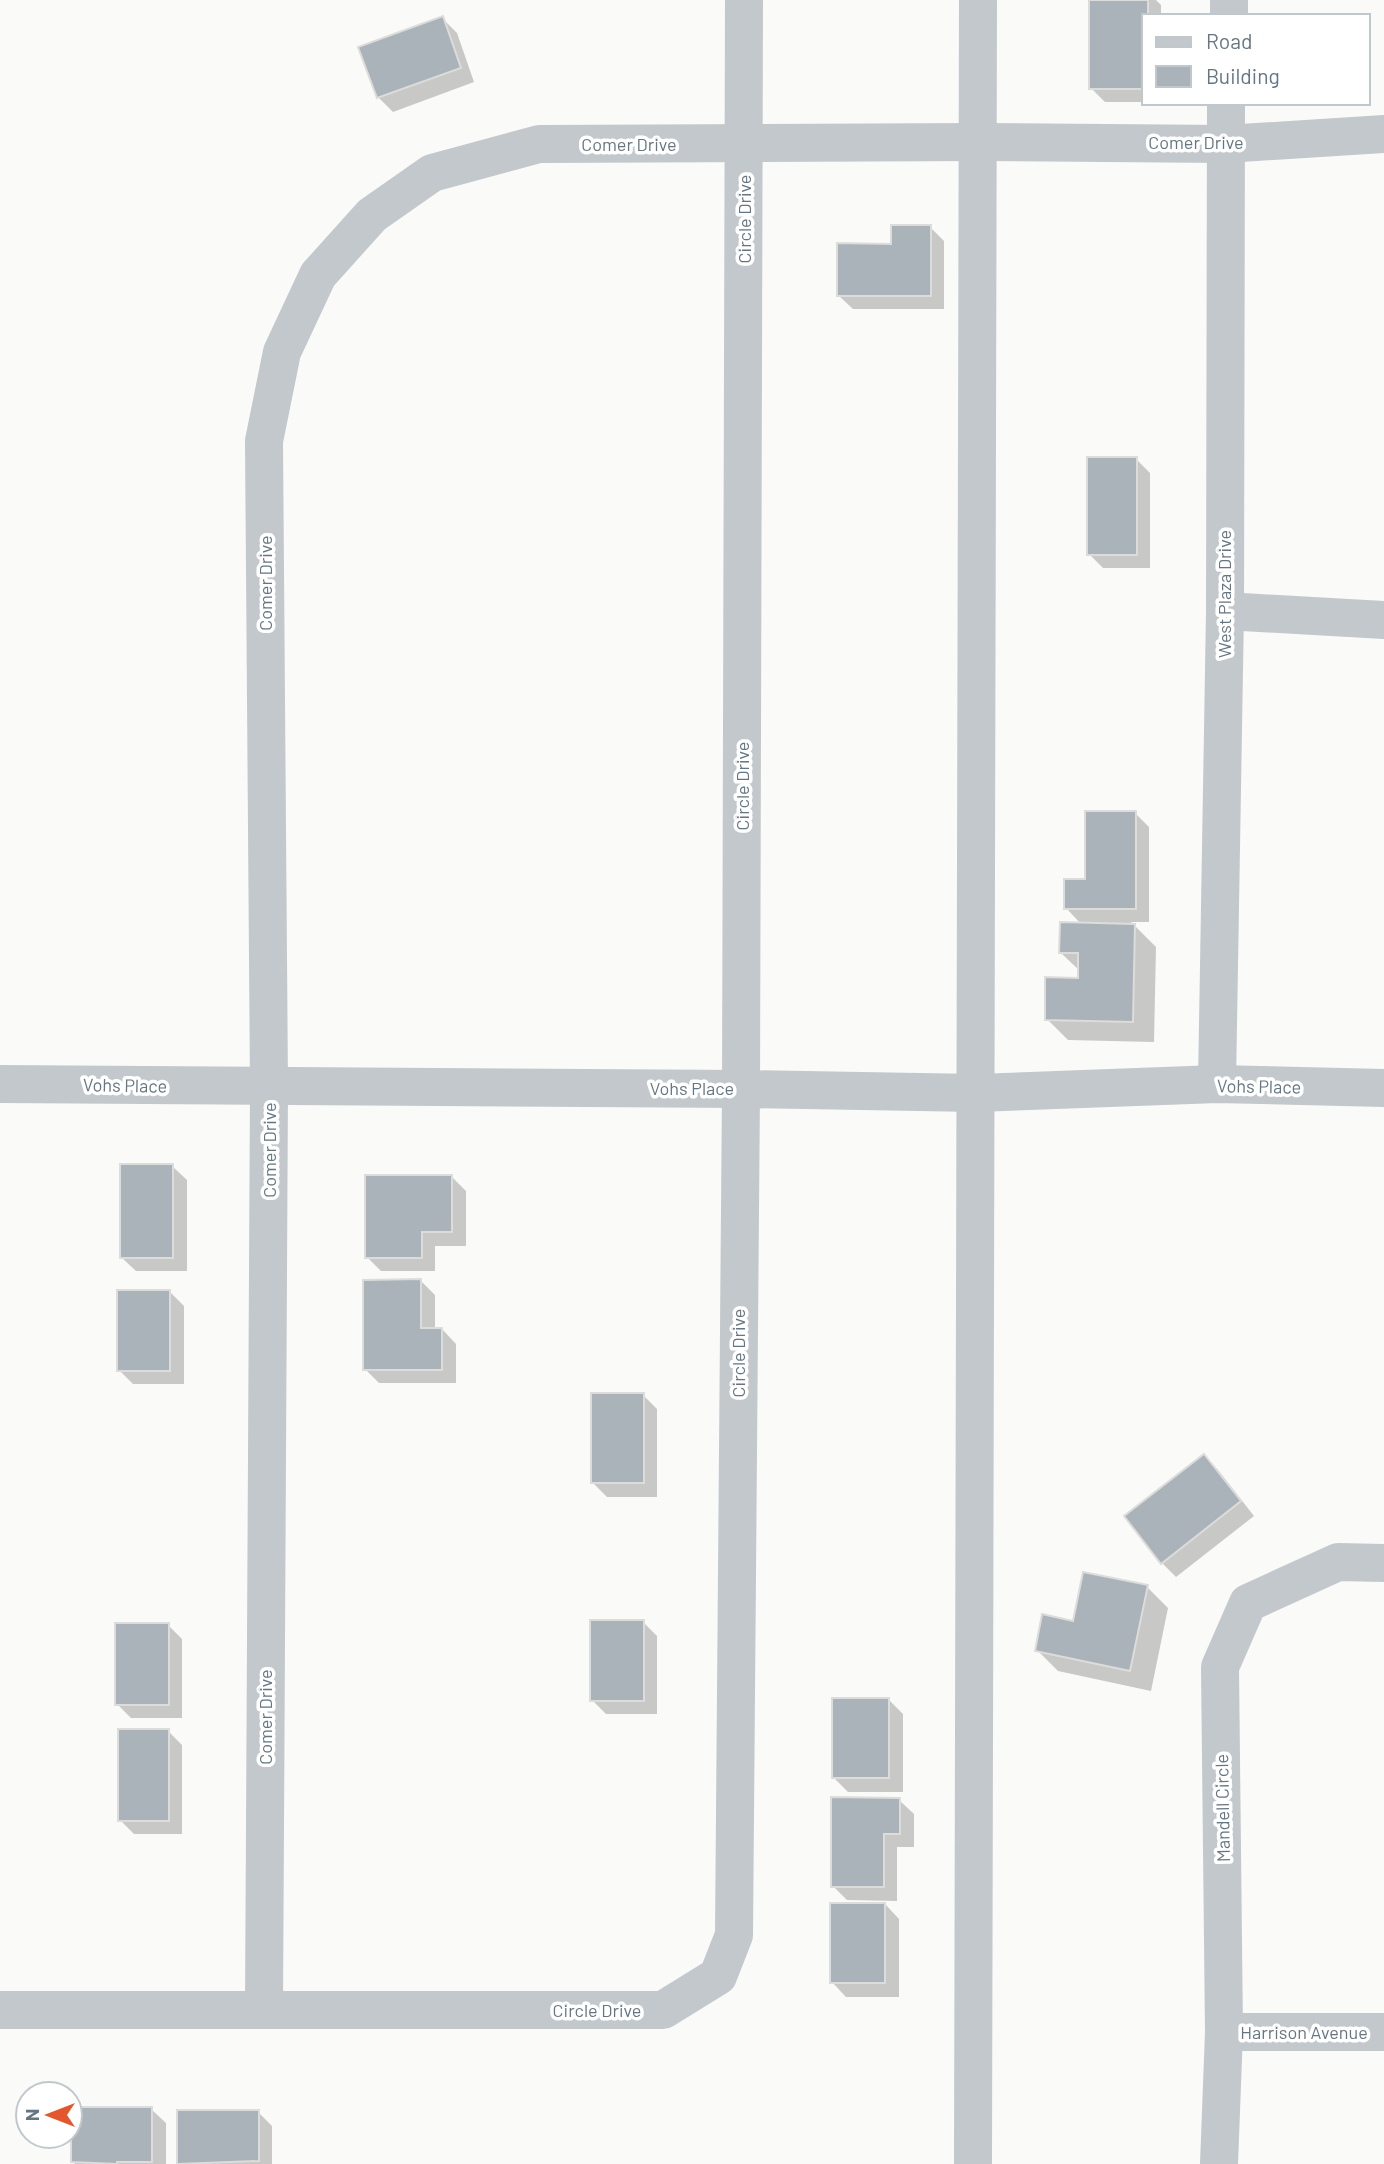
<svg xmlns="http://www.w3.org/2000/svg" width="1384" height="2164" font-family="Barlow,sans-serif">
  <rect width="100%" height="100%" fill="#fafaf8"/>
  <g fill="#0003">
    <polygon points="1091,0 1156,0 1161,5 1161,16 1144,16 1144,102 1105,102 1091,88"/>
    <polygon points="442,18 457,33 474,82 393,112 378,97"/>
    <polygon points="930,227 944,241 944,309 853,309 838,295 893,245"/>
    <polygon points="1136,459 1150,473 1150,568 1103,568 1089,554"/>
    <polygon points="1135,813 1149,827 1149,922 1131,922 1156,947 1154,1042 1068,1040 1047,1019 1080,979 1080,971 1061,953 1082,925 1066,908"/>
    <polygon points="172,1166 187,1180 187,1271 136,1271 121,1257"/>
    <polygon points="452,1177 466,1191 466,1246 435,1246 435,1271 381,1271 367,1257"/>
    <polygon points="421,1281 435,1295 435,1329 442,1329 456,1344 456,1383 379,1383 365,1369"/>
    <polygon points="170,1292 184,1306 184,1384 133,1384 119,1370"/>
    <polygon points="643,1395 657,1409 657,1497 607,1497 593,1483"/>
    <polygon points="1204,1456 1218,1470 1254,1516 1176,1577 1162,1563"/>
    <polygon points="1147,1587 1168,1608 1151,1691 1058,1671 1037,1650 1074,1623"/>
    <polygon points="643,1622 657,1636 657,1714 606,1714 592,1700"/>
    <polygon points="168,1625 182,1639 182,1718 131,1718 117,1704"/>
    <polygon points="889,1700 903,1714 903,1792 848,1792 834,1778"/>
    <polygon points="168,1731 182,1745 182,1834 134,1834 120,1820"/>
    <polygon points="899,1800 914,1814 914,1847 897,1847 897,1901 847,1900 833,1886"/>
    <polygon points="885,1904 899,1919 899,1997 846,1997 832,1982"/>
    <polygon points="151,2109 166,2123 166,2164 75,2164 73,2161"/>
    <polygon points="179,2112 258,2112 272,2126 272,2164 179,2164"/>
  </g>
  <g fill="#aab3b9" stroke="#dcdcda" stroke-width="2">
    <polygon points="1089,0 1148,0 1148,16 1144,16 1144,89 1089,89"/>
    <polygon points="443,16 461,68 377,98 358,47"/>
    <polygon points="891,225 931,225 931,296 837,296 837,243 891,244"/>
    <rect x="1087" y="457" width="50" height="98"/>
    <polygon points="1085,811 1136,811 1136,909 1064,909 1064,879 1085,879"/>
    <polygon points="1060,922 1135,924 1133,1022 1045,1020 1045,977 1078,978 1078,953 1059,953"/>
    <rect x="120" y="1164" width="53" height="94"/>
    <polygon points="365,1175 452,1175 452,1232 422,1232 422,1258 365,1258"/>
    <polygon points="421,1279 421,1328 442,1328 442,1370 363,1370 363,1280"/>
    <rect x="117" y="1290" width="53" height="81"/>
    <rect x="591" y="1393" width="53" height="90"/>
    <polygon points="1204,1454 1241,1501 1161,1564 1124,1516"/>
    <polygon points="1083,1572 1148,1585 1130,1671 1035,1651 1042,1614 1073,1621"/>
    <rect x="590" y="1620" width="54" height="81"/>
    <rect x="115" y="1623" width="54" height="82"/>
    <rect x="832" y="1698" width="57" height="80"/>
    <rect x="118" y="1729" width="51" height="92"/>
    <polygon points="831,1797 900,1798 900,1834 884,1834 884,1887 831,1887"/>
    <rect x="830" y="1903" width="55" height="80"/>
    <polygon points="71,2107 152,2107 152,2162 117,2162 117,2164 71,2162"/>
    <polygon points="177,2110 259,2110 259,2161 177,2164"/>
  </g>
  <g fill="none" stroke-linecap="round" stroke-linejoin="round">
    <g stroke="#c3c8cc" stroke-width="38">
      <polyline points="1229,16 1229,0"/>
      <polyline points="1225,611 1384,620"/>
      <polyline points="0,1084 741,1089 976,1093 1217,1084 1384,1088"/>
      <polyline points="1217,1084 1225,611 1226,103"/>
      <polyline points="0,2010 663,2010 718,1976 734,1935 741,1089 744,0"/>
      <polyline points="264,2010 269,1087 264,441 282,352 318,275 372,215 432,173 539,144 978,142 1225,144 1384,134"/>
      <polyline points="1224,2032 1384,2032"/>
      <polyline points="973,2164 978,0"/>
      <polyline points="1219,2164 1224,2032 1220,1667 1248,1603 1338,1562 1384,1563"/>
    </g>
  </g>
  <g text-anchor="middle" dominant-baseline="central" stroke-width="7" stroke-linejoin="round" paint-order="stroke">
    <g font-size="18" fill="#657683" stroke="#fff">
      <text x="1196" y="142">Comer Drive</text>
      <text x="629" y="144">Comer Drive</text>
      <text transform="translate(744 219) rotate(-90)">Circle Drive</text>
      <text transform="translate(265 583) rotate(-90)">Comer Drive</text>
      <text transform="translate(1224 594) rotate(-90)">West Plaza Drive</text>
      <text transform="translate(742 786) rotate(-90)">Circle Drive</text>
      <text transform="translate(125 1085) rotate(1)">Vohs Place</text>
      <text transform="translate(1259 1086) rotate(1)">Vohs Place</text>
      <text x="692" y="1088">Vohs Place</text>
      <text transform="translate(269 1150) rotate(-90)">Comer Drive</text>
      <text transform="translate(738 1353) rotate(-90)">Circle Drive</text>
      <text transform="translate(265 1717) rotate(-90)">Comer Drive</text>
      <text transform="translate(1222 1808) rotate(-91)">Mandell Circle</text>
      <text x="597" y="2010">Circle Drive</text>
      <text x="1304" y="2032">Harrison Avenue</text>
    </g>
  </g>
  <rect x="1142" y="14" width="228" height="91" fill="#ffffff" stroke="#c1c8cd" stroke-width="2"/>
  <rect x="1156" y="37" width="35" height="10" fill="#c3c8cc" stroke="#c1c8cd" stroke-width="2"/>
  <text x="1206" y="49" font-size="21" fill="#657683">Road</text>
  <rect x="1156" y="66" width="35" height="21" fill="#aab3b9" stroke="#c1c8cd" stroke-width="2"/>
  <text x="1206" y="84" font-size="21" fill="#657683">Building</text>
  <g transform="translate(49 2115) rotate(270)"><circle r="33" fill="#ffffff" stroke="#c1c8cd" stroke-width="2"/>
  <path d="M0-5L12 26L0 18L-12 26Z" fill="#e4572e"/>
  <text y="-10" font-size="19" font-weight="bold" text-anchor="middle" fill="#657683">N</text>
  </g>
</svg>
